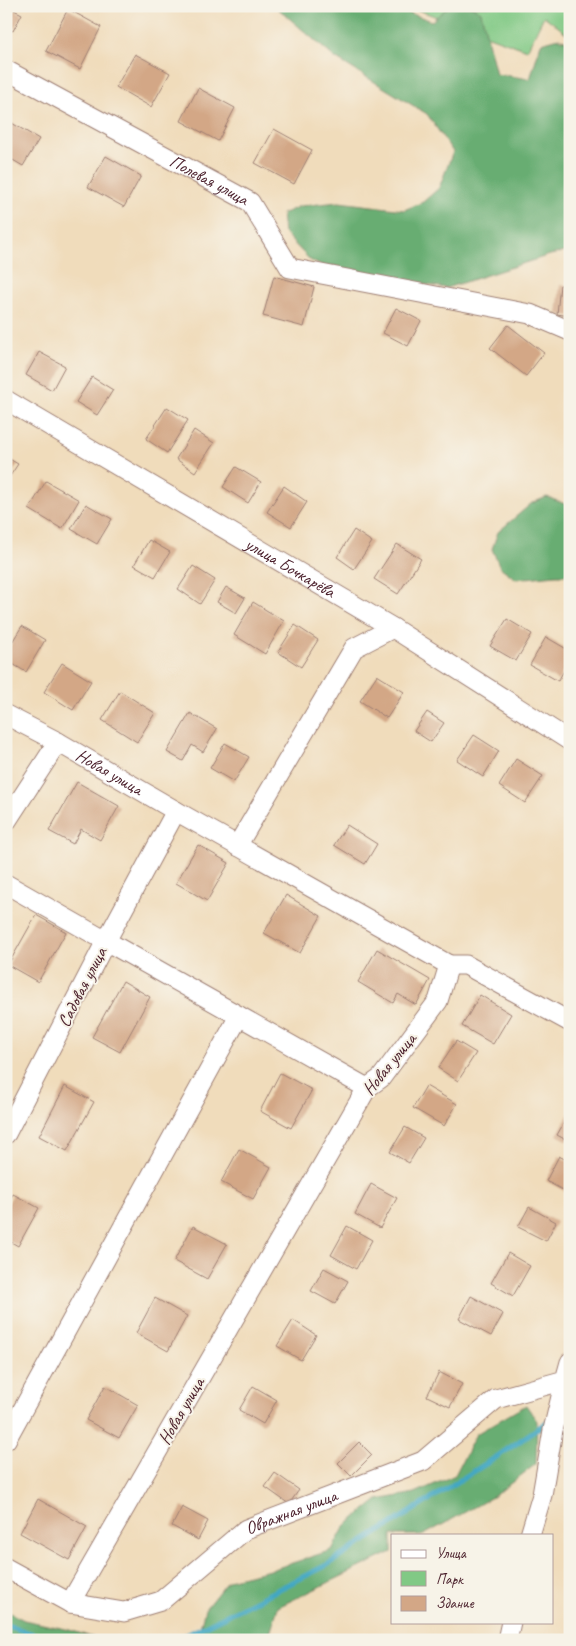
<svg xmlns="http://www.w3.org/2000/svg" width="576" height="1646" font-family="Caveat,sans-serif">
  <rect width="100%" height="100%" fill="#f7f3e8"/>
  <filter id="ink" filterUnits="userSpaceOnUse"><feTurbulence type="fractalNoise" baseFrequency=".02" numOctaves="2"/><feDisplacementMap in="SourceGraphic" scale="10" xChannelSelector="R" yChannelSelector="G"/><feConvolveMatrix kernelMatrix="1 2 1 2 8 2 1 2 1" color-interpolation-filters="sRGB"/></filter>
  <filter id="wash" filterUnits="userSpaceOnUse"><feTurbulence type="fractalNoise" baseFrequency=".0096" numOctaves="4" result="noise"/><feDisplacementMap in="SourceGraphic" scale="20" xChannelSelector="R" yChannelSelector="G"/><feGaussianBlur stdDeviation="1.12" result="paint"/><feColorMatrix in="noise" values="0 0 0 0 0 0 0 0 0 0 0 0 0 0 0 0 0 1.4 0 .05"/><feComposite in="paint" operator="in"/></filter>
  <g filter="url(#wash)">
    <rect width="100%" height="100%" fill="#f0dcbb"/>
    <polygon fill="#81c985" stroke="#667458" points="407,6 570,6 570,36 544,16 527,50"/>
    <g fill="#68ad72" stroke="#59664e">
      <polygon points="275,6 390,6 432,21 449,6 471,6 481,12 496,74 530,79 541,43 559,38 570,42 570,251 550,255 446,288 327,269 310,260 284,233 282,214 300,206 339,202 404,210 423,202 439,188 453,152 427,114 335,58"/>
      <polygon points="547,497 570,506 570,575 556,575 516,579 500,567 492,549 498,532 532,503"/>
      <polygon points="526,1405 537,1421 536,1464 494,1496 424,1535 392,1535 392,1552 278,1607 269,1637 267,1640 194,1640 197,1639 205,1609 228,1580 274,1569 332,1550 345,1526 378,1500 415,1493 455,1475 476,1434"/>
      <polygon points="6,1611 24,1620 70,1630 100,1640 6,1640"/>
    </g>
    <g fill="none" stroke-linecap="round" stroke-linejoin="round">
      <g stroke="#42a7c2" stroke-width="5.5">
        <polyline points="569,1419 570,1420"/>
        <polyline points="6,1625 51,1640"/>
        <polyline points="177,1640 327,1565 498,1456 550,1420"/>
      </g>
    </g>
    <g id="blocks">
      <g fill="#d3a786">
        <polygon points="6,6 22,14 13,31 6,28"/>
        <polygon points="68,9 101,27 80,69 46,51"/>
        <polygon points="135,54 170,73 151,107 116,87"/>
        <polygon points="198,88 235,108 218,141 181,121"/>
        <polygon points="10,122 39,139 23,166 6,156 6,128"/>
        <polygon points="274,129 312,150 294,184 255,163"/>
        <polygon points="106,156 141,176 124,207 88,187"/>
        <polygon points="274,276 314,287 304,327 263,316"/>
        <polygon points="560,285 570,286 570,316 557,314"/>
        <polygon points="396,308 421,321 408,346 383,333"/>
        <polygon points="508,325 544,353 526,376 490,348"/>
        <polygon points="39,352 65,366 52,390 26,375"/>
        <polygon points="92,377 113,390 97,415 76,402"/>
        <polygon points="167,407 188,420 167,453 146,439"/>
        <polygon points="194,430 214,443 195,472 176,459"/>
        <polygon points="6,457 18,464 6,482"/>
        <polygon points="236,467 261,482 248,503 223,487"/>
        <polygon points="46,481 79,500 62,529 29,509"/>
        <polygon points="284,486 307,502 291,527 267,512"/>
        <polygon points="86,504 112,519 97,544 71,529"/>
        <polygon points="354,530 372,542 354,569 337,557"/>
        <polygon points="149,540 170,552 155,577 134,565"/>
        <polygon points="397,544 421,559 398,594 374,579"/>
        <polygon points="193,566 215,580 200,604 178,589"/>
        <polygon points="226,587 245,598 236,613 217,602"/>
        <polygon points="253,602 284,621 265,654 234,635"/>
        <polygon points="507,619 532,634 516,661 490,646"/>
        <polygon points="295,625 318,640 301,667 278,652"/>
        <polygon points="22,626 45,640 26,672 6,660 6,652"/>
        <polygon points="546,637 570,651 570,660 558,681 530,665"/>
        <polygon points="62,663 91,681 73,710 44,692"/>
        <polygon points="377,675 404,692 387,718 360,701"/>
        <polygon points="120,691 155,713 137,742 102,720"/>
        <polygon points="427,712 444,723 431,742 414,731"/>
        <polygon points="190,713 217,729 203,752 192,745 183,761 167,752"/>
        <polygon points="474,735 499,751 483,777 457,760"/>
        <polygon points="225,743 249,757 234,782 210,768"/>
        <polygon points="516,759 543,776 525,803 499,786"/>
        <polygon points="77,782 119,806 100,840 81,829 73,844 49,831"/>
        <polygon points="347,825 377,844 365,864 334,845"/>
        <polygon points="198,845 229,863 207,901 176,883"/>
        <polygon points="286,895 321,916 300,953 264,933"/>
        <polygon points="36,915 66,932 38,982 8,965"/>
        <polygon points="377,949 430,980 416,1005 398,994 393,1003 358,982"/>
        <polygon points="123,981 150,997 120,1052 92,1037"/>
        <polygon points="480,995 511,1014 493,1044 462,1026"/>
        <polygon points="456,1041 476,1053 458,1081 438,1068"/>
        <polygon points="280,1073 312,1090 291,1128 260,1111"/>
        <polygon points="65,1086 94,1102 67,1151 39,1136"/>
        <polygon points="426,1086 457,1104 444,1126 413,1108"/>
        <polygon points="570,1112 570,1142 557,1135"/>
        <polygon points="405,1127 424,1138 409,1163 390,1152"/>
        <polygon points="239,1149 271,1167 253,1199 221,1182"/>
        <polygon points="559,1156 570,1162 570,1194 546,1181"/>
        <polygon points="371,1184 397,1198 380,1228 355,1214"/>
        <polygon points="13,1194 39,1208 18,1246 6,1239 6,1207"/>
        <polygon points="529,1207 556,1222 546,1241 518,1227"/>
        <polygon points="193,1226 227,1244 207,1279 174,1261"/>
        <polygon points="347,1226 372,1240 356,1269 331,1255"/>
        <polygon points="508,1253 530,1266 513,1296 491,1283"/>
        <polygon points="324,1268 348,1281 335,1304 311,1291"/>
        <polygon points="471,1296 503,1314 491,1336 459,1319"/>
        <polygon points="155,1298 187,1316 168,1351 136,1333"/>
        <polygon points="293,1320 316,1335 301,1360 277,1346"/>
        <polygon points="439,1372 462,1384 450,1407 427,1396"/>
        <polygon points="105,1386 138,1405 119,1438 86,1420"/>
        <polygon points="253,1386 277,1400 263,1424 239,1410"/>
        <polygon points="359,1442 372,1455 351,1476 338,1463"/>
        <polygon points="275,1473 299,1490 289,1504 265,1487"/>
        <polygon points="38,1499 87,1527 69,1560 20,1533"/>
        <polygon points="182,1507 208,1521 198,1540 172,1526"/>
        <polygon points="569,1585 570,1585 570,1605 565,1604"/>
      </g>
    </g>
  </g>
  <g filter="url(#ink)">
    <use href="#blocks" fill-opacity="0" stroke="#9d7e73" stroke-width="1"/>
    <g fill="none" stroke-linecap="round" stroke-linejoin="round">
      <g stroke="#9d7e73" stroke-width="21">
        <g id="minor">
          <path id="s1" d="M6 70 250 202 290 268 530 314 570 331"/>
          <path id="s2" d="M6 400 393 628 570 741"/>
          <path id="s3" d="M6 715 58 742 176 811 449 965 438 1001 381 1078 367 1088 70 1603"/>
          <polyline points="176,811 106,941 367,1088"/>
          <polyline points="6,822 58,742"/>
          <polyline points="237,846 354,648 393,628"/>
          <polyline points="6,884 106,941 6,1134"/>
          <polyline points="449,965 466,965 570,1022"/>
          <polyline points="6,1440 239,1016"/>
          <polyline points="530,1535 542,1495 553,1430 565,1380"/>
          <path id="s4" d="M6 1568 70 1603 124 1612 161 1601 246 1529 423 1461 496 1399 565 1380 570 1362"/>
          <polyline points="507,1640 511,1622"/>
        </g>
      </g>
      <use href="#minor" stroke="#fff" stroke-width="19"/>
    </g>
  </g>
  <g text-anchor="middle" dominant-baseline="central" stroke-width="4" stroke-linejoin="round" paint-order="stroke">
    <g font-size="18" fill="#4a1f2b" stroke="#f7f3e8">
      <text stroke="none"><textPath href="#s1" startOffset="231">Полевая улица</textPath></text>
      <text stroke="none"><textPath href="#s2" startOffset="330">улица Бочкарёва</textPath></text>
      <text stroke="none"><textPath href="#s3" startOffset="118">Новая улица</textPath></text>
      <text transform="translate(82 987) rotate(-63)">Садовая улица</text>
      <text transform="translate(389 1064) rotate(-51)">Новая улица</text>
      <text transform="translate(181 1411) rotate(-60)">Новая улица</text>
      <text stroke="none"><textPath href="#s4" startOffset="326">Овражная улица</textPath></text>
    </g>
  </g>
  <rect width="576" height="1646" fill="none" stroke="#f7f3e8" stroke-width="25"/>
  <rect x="391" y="1534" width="162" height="90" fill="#f7f3e8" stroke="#b29e9c"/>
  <rect x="401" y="1550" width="25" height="8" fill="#ffffff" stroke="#b29e9c"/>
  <text x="436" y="1558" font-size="15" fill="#4a1f2b">Улица</text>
  <rect x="401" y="1571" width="25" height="15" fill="#81c985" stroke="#b29e9c"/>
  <text x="436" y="1584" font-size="15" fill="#4a1f2b">Парк</text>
  <rect x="401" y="1596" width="25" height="15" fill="#d3a786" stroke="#b29e9c"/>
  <text x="436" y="1608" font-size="15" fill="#4a1f2b">Здание</text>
</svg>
